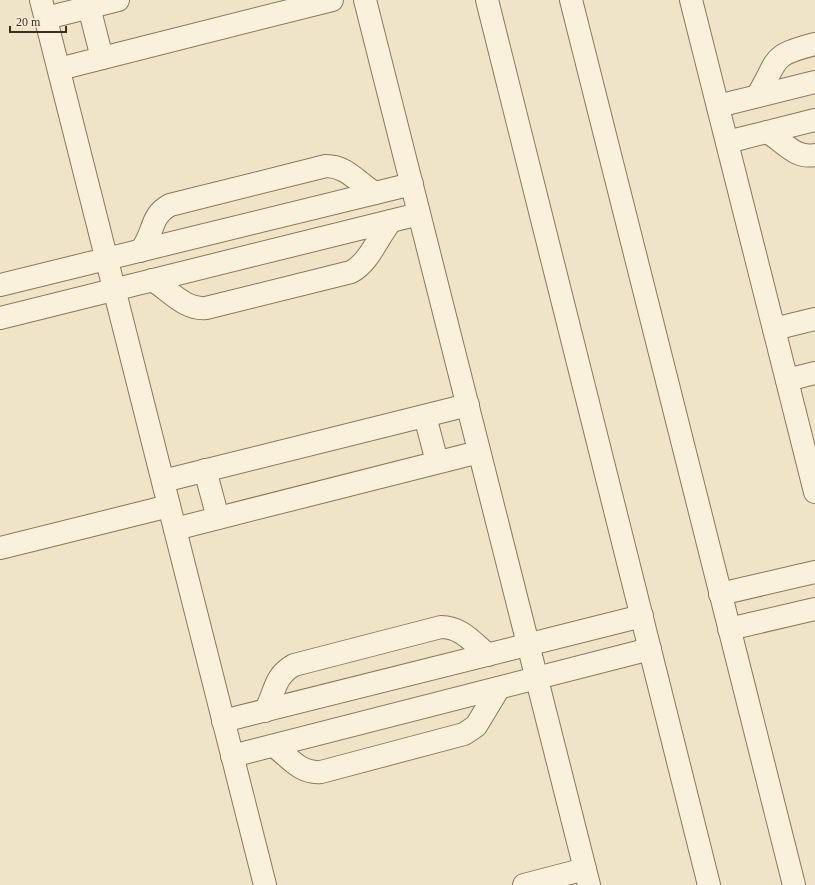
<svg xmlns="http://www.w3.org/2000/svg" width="815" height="885" font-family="'Times New Roman',serif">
  <rect width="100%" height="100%" fill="#f0e4c8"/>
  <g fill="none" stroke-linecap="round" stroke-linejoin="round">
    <g stroke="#8d765c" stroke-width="24">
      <g id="minor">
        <polyline points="41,0 265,885"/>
        <polyline points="365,0 589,885"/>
        <polyline points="487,0 709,885"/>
        <polyline points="571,0 794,885"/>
        <polyline points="691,0 815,492"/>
        <polyline points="89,7 102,58"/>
        <polyline points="46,18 118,0"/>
        <polyline points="59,69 332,0"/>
        <path d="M757 96C780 59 768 56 815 44"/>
        <polyline points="718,106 815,82"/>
        <path d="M767 132C784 141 794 159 815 155"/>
        <polyline points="727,142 815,120"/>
        <path d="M140 251C155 234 149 216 170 205L326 166C347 166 358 183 375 193"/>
        <path d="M152 280C170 290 184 310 206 308L351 272C369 263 378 237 391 221"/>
        <polyline points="0,285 412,184"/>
        <polyline points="0,318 419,214"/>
        <polyline points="774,329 815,319"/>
        <polyline points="787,380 815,373"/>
        <polyline points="425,416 437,462"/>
        <polyline points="205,470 218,518"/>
        <polyline points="163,481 468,405"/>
        <polyline points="175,529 479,452"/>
        <polyline points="0,548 169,506"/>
        <polyline points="720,594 815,572"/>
        <polyline points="729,629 815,609"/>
        <path d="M265 711C276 692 273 677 294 665L441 627C462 627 473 643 488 655"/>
        <polyline points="223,721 642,616"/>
        <path d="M274 746C289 757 300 774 321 772L464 734 476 726 499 688"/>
        <polyline points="232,756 650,649"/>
        <polyline points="524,885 585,869"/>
      </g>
    </g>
    <use href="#minor" stroke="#faf1dc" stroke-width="22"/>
  </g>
  <path d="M10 26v6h56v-6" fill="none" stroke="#3d2e20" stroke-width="2"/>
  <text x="16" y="26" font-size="12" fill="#3d2e20" stroke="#f7eed8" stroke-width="3" paint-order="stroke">20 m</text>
</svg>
